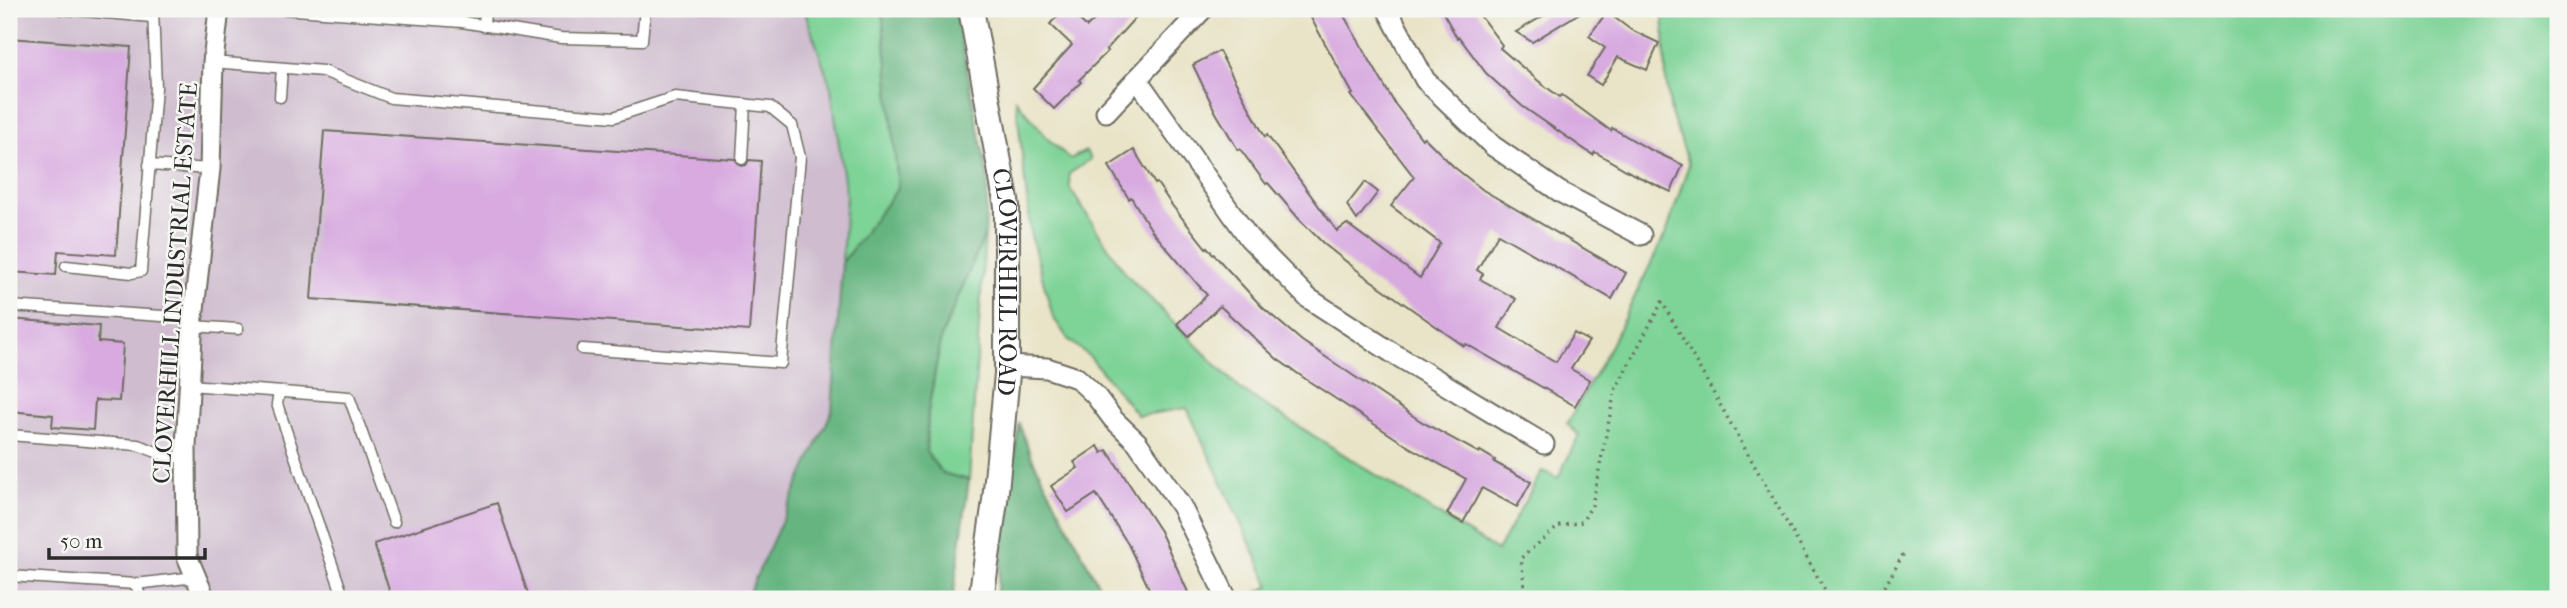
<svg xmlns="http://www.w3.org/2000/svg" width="2567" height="608" font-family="'IM FELL French Canon',serif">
  <rect width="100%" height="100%" fill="#f6f6f2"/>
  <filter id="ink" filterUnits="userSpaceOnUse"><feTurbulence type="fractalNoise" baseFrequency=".0143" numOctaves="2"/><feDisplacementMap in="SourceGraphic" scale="14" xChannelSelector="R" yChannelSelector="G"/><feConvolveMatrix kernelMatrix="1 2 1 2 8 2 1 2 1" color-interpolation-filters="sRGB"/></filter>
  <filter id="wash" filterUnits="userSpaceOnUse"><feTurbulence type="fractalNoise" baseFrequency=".00686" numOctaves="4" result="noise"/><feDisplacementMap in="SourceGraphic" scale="28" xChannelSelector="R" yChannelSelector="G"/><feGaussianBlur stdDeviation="1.57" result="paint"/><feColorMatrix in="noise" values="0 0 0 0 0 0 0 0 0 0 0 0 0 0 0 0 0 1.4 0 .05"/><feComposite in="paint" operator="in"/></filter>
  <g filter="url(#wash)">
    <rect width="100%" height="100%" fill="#e9e4c7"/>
    <polygon fill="#cfbdcf" points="9,9 804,9 831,87 846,195 832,411 746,599 9,599"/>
    <g fill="#7ed397" stroke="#547f61" stroke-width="2">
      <polygon points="804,9 882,9 898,188 842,263 846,195 831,87"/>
      <polygon points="1663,9 2558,9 2558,599 1245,599 1270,586 1187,408 1138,416 1091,358 1068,339 1053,317 1031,236 1016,100 1050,141 1070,159 1086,151 1091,159 1069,174 1070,189 1126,274 1241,390 1497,551 1542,471 1558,478 1579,435 1567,424 1608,351 1667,231 1689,164 1671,113 1666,79"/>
      <polygon points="985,234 969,480 942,473 926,452 928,412 941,337"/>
    </g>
    <g fill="#66b580" stroke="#487056" stroke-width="2">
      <polygon points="882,9 955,9 988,178 985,234 941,337 928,412 926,452 942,473 969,480 953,599 746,599 832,411 842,263 898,188"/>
      <polygon points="1019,423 1030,454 1106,599 996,599"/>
    </g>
    <g id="blocks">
      <g fill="#d8aae0">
        <polygon points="1064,9 1068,9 1087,27 1105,9 1143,9 1106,50 1108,51 1079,80 1081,82 1054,109 1033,88 1072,45 1050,24"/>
        <polygon points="1306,9 1340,9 1395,104 1422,139 1424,137 1454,167 1483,190 1626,273 1612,299 1498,234 1477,270 1483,274 1480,279 1516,299 1499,328 1556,362 1574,333 1589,341 1571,369 1590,380 1575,406 1466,344 1464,346 1362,274 1324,244 1300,220 1268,183 1266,184 1240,149 1238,150 1215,111 1193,65 1219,51 1265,137 1267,135 1337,231 1347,224 1420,278 1440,243 1391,206 1414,177 1351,95 1353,94"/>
        <polygon points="1441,9 1475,9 1502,45 1500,48 1542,84 1560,97 1562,95 1611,131 1612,128 1647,148 1683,165 1671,192 1633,174 1595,152 1593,155 1522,106 1486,73 1459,37 1457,38"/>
        <polygon points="1555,9 1586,9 1532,42 1516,32"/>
        <polygon points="1607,12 1631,30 1659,43 1647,70 1618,57 1601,85 1587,76 1605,48 1589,36"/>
        <polygon points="9,38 131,47 116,255 58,251 56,275 9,272"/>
        <polygon points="324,131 735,159 741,166 746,165 749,160 761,161 749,331 311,299"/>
        <polygon points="1134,150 1155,184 1157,183 1171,204 1206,248 1207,247 1263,308 1302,341 1422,422 1479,453 1480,451 1495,460 1494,462 1531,482 1517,507 1482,488 1463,523 1447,514 1466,479 1409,447 1307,380 1277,359 1220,306 1189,336 1177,324 1207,295 1152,231 1131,197 1129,199 1109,166"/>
        <polygon points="1365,182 1378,192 1357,220 1347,205"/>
        <polygon points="9,319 99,326 98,342 123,344 119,401 95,400 93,430 52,427 53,415 9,411"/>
        <polygon points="1098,446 1102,453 1107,450 1160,531 1188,592 1184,594 1186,599 1154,599 1128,544 1096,494 1068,512 1051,486 1078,468 1074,462"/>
        <polygon points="497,503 530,599 392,599 374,544"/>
      </g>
    </g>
  </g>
  <g filter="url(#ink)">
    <use href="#blocks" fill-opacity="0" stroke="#6e6c62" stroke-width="2"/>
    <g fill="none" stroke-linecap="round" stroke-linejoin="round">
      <g stroke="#6e6c62" stroke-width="13">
        <g id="service">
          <polyline points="60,9 152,17"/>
          <polyline points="282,9 462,22 561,38 642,40 645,9"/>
          <polyline points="484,26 485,9"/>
          <polyline points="213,62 323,71 391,98 614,117 675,97 770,107 792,125 800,157 781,363 582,349"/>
          <polyline points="280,97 282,68"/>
          <polyline points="742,159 745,104"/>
          <polyline points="149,165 210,169"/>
          <polyline points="66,266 132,273 141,271 156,88 153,9"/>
          <polyline points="9,306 193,318"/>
          <polyline points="192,326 238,329"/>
          <polyline points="189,385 349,397 394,522"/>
          <polyline points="279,393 277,404 344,599"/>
          <polyline points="9,435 138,445 167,456 186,458"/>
          <polyline points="9,576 136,584 195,577"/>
          <polyline points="136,584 141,599"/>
        </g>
      </g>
      <g stroke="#6e6c62" stroke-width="23">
        <g id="minor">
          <polyline points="1387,9 1425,80 1493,146 1560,192 1641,235"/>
          <polyline points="1137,79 1249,238 1308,298 1391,352 1544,444"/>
          <polyline points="1106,112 1203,9"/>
          <polyline points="1007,366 1047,368 1077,378 1095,395 1113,419 1137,442 1181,506 1227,599"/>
          <polyline points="205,599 187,556 186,447 193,318 210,169 213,62 219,9"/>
        </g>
      </g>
      <g stroke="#6e6c62" stroke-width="28">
        <g id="tertiary">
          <path id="s1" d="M971 9 1007 206V374L995 501 981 599"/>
        </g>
      </g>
      <g stroke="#6e6c62" stroke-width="3.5" stroke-dasharray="2 5" stroke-linecap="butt">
        <polyline points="1526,599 1521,558 1559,526 1582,522 1592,505 1615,390 1662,302 1830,599"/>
        <polyline points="1878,599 1905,551"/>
      </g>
      <use href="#service" stroke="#fff" stroke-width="10"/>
      <use href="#minor" stroke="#fff" stroke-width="19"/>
      <use href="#tertiary" stroke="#fff" stroke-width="24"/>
    </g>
  </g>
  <g text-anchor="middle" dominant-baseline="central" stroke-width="5" stroke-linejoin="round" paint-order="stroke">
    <g font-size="24" fill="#2b2b2b" stroke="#f6f6f2">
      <text stroke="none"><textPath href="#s1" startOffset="276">CLOVERHILL ROAD</textPath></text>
      <text transform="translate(175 283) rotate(-86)">CLOVERHILL INDUSTRIAL ESTATE</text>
    </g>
  </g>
  <rect width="2567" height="608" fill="none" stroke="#f6f6f2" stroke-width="35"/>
  <path d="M49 548v10h156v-10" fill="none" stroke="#2b2b2b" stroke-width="3.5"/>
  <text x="60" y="548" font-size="21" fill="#2b2b2b" stroke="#f6f6f2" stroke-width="5" paint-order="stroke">50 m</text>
</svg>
